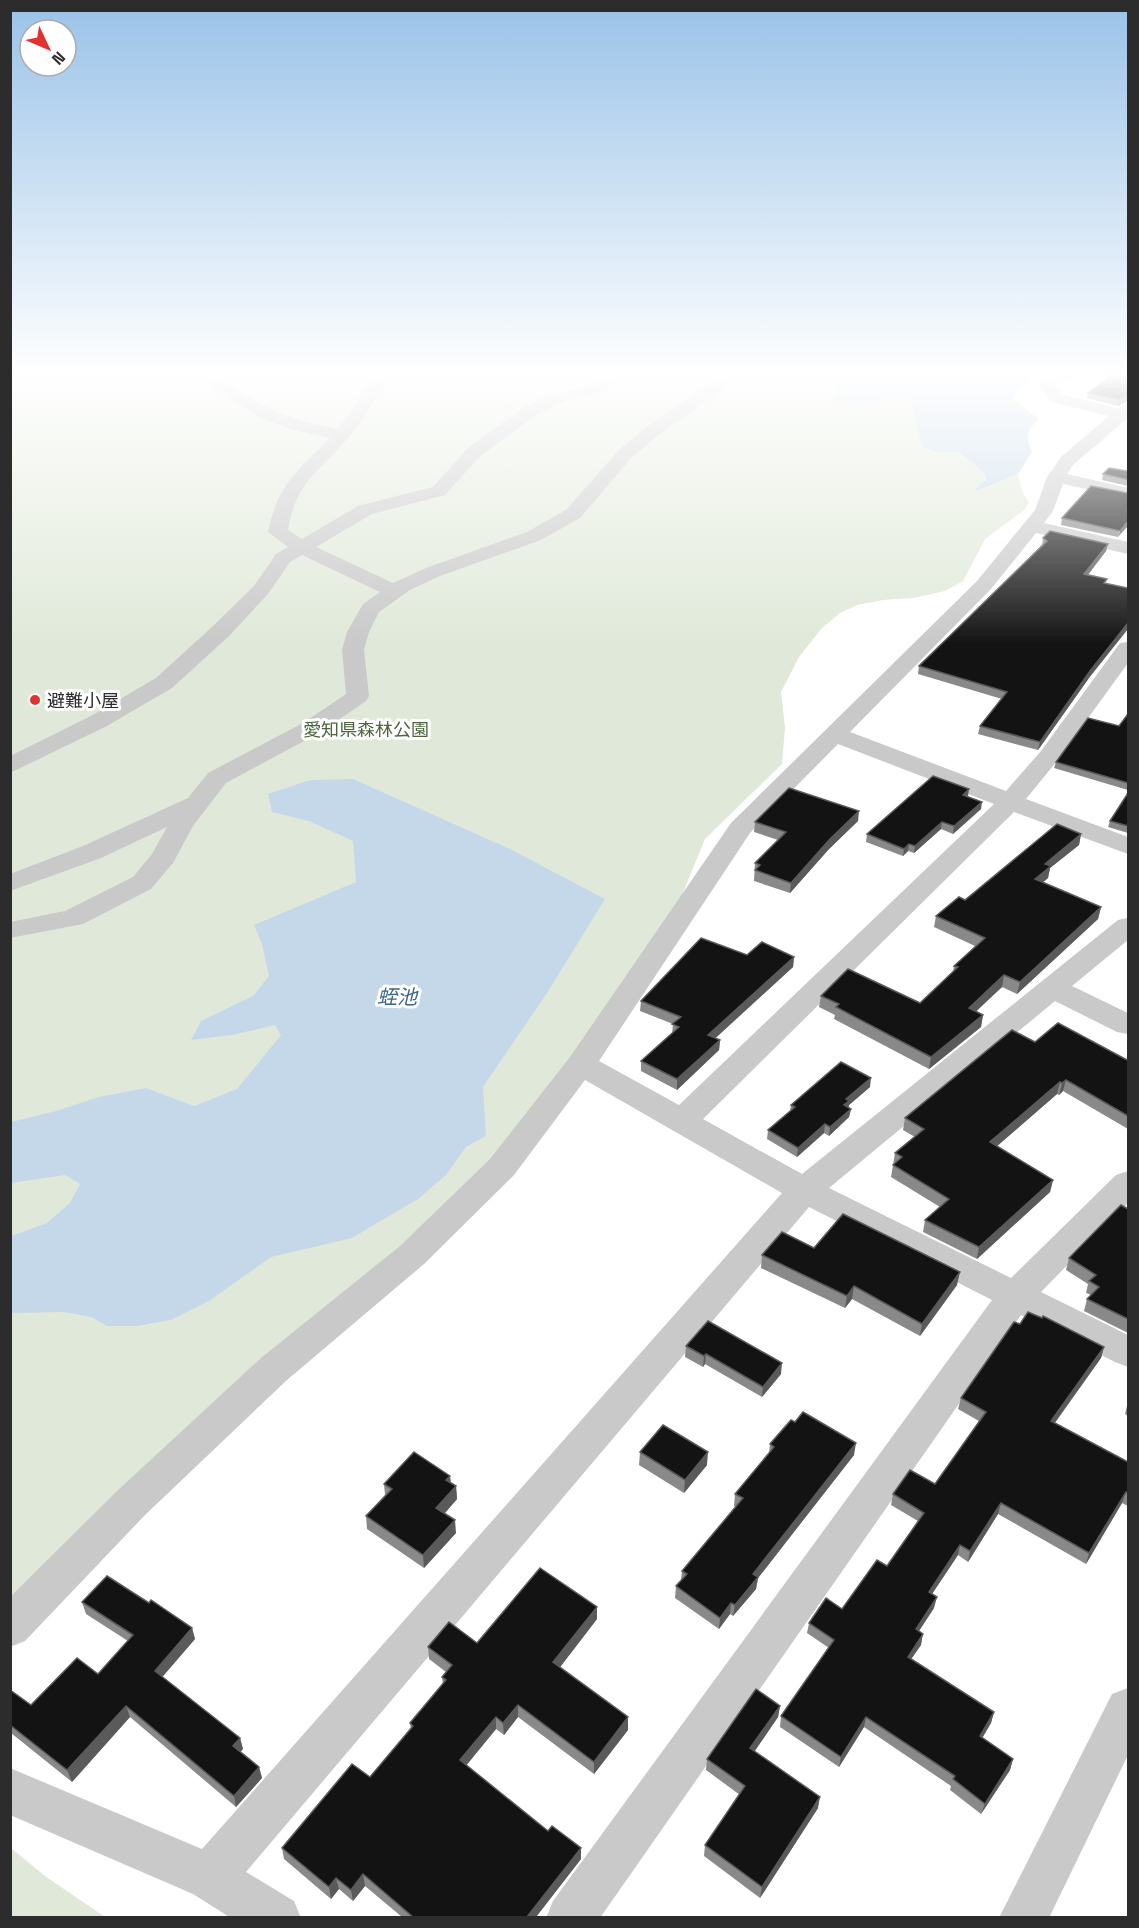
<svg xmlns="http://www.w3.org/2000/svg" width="1139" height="1928" font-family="'Space Grotesk','Noto Sans JP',sans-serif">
  <rect width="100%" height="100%" fill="#fff"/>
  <g fill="#e0e9d9">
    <polygon points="11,374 850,374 839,381 878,399 900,395 910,397 922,447 935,452 959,452 984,473 986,478 976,490 979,491 1018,474 1022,491 1029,503 1024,510 985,539 963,581 945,591 913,598 883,600 857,605 840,613 821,629 799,657 781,692 785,728 782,764 705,839 673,917 495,1162 11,1609"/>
    <polygon points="11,1848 45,1876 105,1917 11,1917"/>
  </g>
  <g fill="#c5d8e9">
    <path d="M850 374H1039L1035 375 1013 396 1014 400 1039 419C1025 433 1026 434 1032 452L1018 474 978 491 975 489 986 479 984 473 959 452H935L922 447 910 397C894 393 887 397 874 403 863 408 847 404 836 401L839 381Z"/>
    <polygon points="353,779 510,849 605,899 547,993 483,1087 486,1136 466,1147 446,1175 418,1199 352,1238 271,1257 209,1301 171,1320 137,1326 107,1326 91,1317 64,1312 11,1313 11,1236 47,1223 70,1203 80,1184 65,1175 11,1183 11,1122 56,1111 99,1097 146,1088 194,1106 237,1089 281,1035 275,1025 232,1035 191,1040 201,1021 253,996 269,976 262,944 254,925 356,882 353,841 309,821 272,812 268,794 310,780"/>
  </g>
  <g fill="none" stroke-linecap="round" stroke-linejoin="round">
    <g fill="#c9c9c9" fill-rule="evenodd">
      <path d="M191 374H210L274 411 305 422 338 429 353 409 373 374H389C378 397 365 418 348 438 319 472 296 481 288 530L302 539 358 506 433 487 468 448 526 406 554 395 592 385 608 374H626L604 391 566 401 538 414 480 456 445 495 372 514 316 547 393 583 426 568 527 532 566 510 619 450 645 428 726 374H745L657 436 631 458 580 518 541 540 440 576 410 590 379 612 369 632 364 650 369 696 366 701 319 733 226 783 193 826 173 863 151 889 83 924 10 938V922L65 911 133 877 152 854 167 827 101 858 10 891V874L83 846 188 798 208 773 303 723 346 694 342 650 347 632 363 604 380 592 302 555 290 562 268 594 229 636 172 688 107 726 10 773V756L91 716 156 678 213 626 254 586 276 554 288 547 268 532C278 484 297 471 330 438L294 430 262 419Z"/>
      <path d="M1055 374H1078L1076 377 1054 385 1063 395 1118 408 1128 403V418L1073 465 1067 474 1128 488V498L1063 484 1053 511 1044 523 1128 542V554L1036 533 991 589 850 732 1006 791 1041 751 1120 643 1128 642V663L1057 761 1026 799 1128 837V854L1014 812 703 1119 802 1174 1118 920 1128 918V940L1072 986 1128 1013V1034L1117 1032 1055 1001 829 1188 1011 1278 1116 1175 1128 1171V1203L1041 1292 1128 1335V1367L1115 1362 1021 1315 600 1918H546L553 1901 992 1300 809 1207 246 1872 294 1901 301 1918H231L193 1894 10 1815V1768L202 1849 782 1193 585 1080 514 1175 424 1264 287 1380 145 1515 25 1641 10 1647V1597L117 1491 261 1358 400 1246 490 1159 570 1057 731 823 977 581 1035 510 1047 477 1061 457 1109 416 1051 402 1037 383 1039 380ZM838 744 994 804 679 1105 599 1061 750 833Z"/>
      <polygon points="1128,1688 1128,1755 1049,1918 999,1918 1112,1694"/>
    </g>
  </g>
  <g fill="#898989">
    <polygon points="1128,374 1128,401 1118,406 1087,398 1088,393 1107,379"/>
    <polygon points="1128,470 1128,486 1102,480 1103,474 1127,471"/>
    <polygon points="1128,493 1118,537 1061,525 1062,518"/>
    <polygon points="1043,538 1108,544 1106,551 1088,575 1106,583 1089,678 1038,750 978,734 980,726 1002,699 918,674 919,666 1042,545"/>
    <polygon points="1128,714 1128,790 1054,768 1056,762 1119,726"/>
    <polygon points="1128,793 1128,833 1108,827 1110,821"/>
    <polygon points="968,796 981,809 953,834 941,829 914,853 908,851 903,856 866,842 867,834"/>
    <polygon points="858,821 829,849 790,893 754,881 755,863 778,840 754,832 755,822"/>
    <polygon points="1081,834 1079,845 1050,868 1048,878 1042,882 1101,907 1098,919 1017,994 1002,987 976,1011 983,1015 981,1027 929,1069 834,1019 835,1015 819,1007 821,996 920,1003 953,972 954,966 975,946 934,927 936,916"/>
    <polygon points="747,955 794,957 793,967 715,1038 720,1040 719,1050 677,1090 641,1071 641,1061 672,1034 673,1024 640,1011 641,1001"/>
    <polygon points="1035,1042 1127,1060 1128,1058 1128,1129 1063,1091 1059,1095 1057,1094 997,1146 1053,1180 1050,1192 977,1259 923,1232 925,1220 940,1207 891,1177 895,1153 915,1137 903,1130 905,1118"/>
    <polygon points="870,1087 849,1105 848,1108 851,1109 849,1117 829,1136 824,1133 797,1157 767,1139 768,1130 790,1111 791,1105"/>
    <polygon points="1128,1209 1128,1333 1084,1311 1087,1299 1091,1295 1086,1293 1088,1284 1066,1270 1069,1258"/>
    <polygon points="814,1248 957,1285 920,1336 852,1299 845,1308 761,1268 762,1255"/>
    <polygon points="1020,1324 1104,1347 1101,1358 1055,1423 1128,1462 1128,1506 1122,1503 1086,1564 998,1514 968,1562 958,1555 932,1594 934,1608 919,1631 921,1645 911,1659 994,1712 991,1723 982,1738 1013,1759 1010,1770 981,1814 950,1790 951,1786 864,1727 839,1767 780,1727 781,1716 829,1648 807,1633 809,1623 842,1609 887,1566 918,1521 891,1505 893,1494 935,1484 979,1421 958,1409 961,1398"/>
    <polygon points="686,1346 781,1374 762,1397 705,1364 703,1367 685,1357"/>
    <polygon points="1128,1402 1128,1416 1125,1414"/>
    <polygon points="770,1444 854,1455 758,1578 756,1589 733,1616 730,1614 719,1629 675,1598 676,1586 681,1580 682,1571 736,1507 734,1506 735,1494 769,1453"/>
    <polygon points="640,1452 707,1465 684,1493 639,1465"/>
    <polygon points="450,1476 451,1483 456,1486 457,1499 445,1513 456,1533 424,1568 367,1529 366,1516 385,1495 384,1484"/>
    <polygon points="82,1602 149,1603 192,1628 195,1639 162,1677 240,1738 243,1749 240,1751 259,1767 262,1778 236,1807 130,1717 72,1782 11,1733 10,1734 10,1690 31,1705 98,1674 128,1641 86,1614"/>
    <polygon points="597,1619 560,1667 628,1730 594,1774 518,1717 504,1735 496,1729 466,1765 548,1831 581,1848 581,1859 536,1917 402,1917 365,1886 353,1901 339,1889 331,1899 284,1859 282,1848 370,1777 411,1729 410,1723 443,1685 442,1677 446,1672 429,1659 428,1647 477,1643"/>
    <polygon points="780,1706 778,1717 755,1751 818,1808 760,1898 704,1856 705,1845 740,1795 706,1770 707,1759"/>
  </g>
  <g fill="#5a5a5a">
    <polygon points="1128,396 1128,401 1118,406 1119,400"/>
    <polygon points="1128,521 1128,526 1118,537 1120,531"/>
    <polygon points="1108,544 1106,551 1083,581 1084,574"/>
    <polygon points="1128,623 1128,629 1089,678 1038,750 1040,742 1090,671"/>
    <polygon points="969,789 968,796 963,795"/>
    <polygon points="982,802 981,809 953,834 954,826"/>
    <polygon points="859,811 858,821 829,849 790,893 791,883 830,839"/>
    <polygon points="942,822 941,829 914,853 915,846"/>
    <polygon points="1081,834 1079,845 1050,868 1048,878 1033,891 1035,879 1045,864"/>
    <polygon points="909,844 908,851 903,856 904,849"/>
    <polygon points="1101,907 1098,919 1017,994 1020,982"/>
    <polygon points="794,957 793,967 708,1045 708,1035"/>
    <polygon points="1004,975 1002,987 967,1020 969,1008"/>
    <polygon points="983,1015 981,1027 929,1069 931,1057"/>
    <polygon points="720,1040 719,1050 677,1090 677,1079"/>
    <polygon points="871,1078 870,1087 849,1105 848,1110 843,1114 846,1099"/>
    <polygon points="1066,1080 1063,1091 1059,1095 1062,1083"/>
    <polygon points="1060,1082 1057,1094 988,1154 990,1142"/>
    <polygon points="851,1109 849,1117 829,1136 830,1127"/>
    <polygon points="825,1124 824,1133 797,1157 798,1148"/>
    <polygon points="1053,1180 1050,1192 977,1259 979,1247"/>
    <polygon points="960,1272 957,1285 920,1336 922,1324"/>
    <polygon points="854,1286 852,1299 845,1308 847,1296"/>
    <polygon points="1104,1347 1101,1358 1048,1432 1051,1421"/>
    <polygon points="706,1354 705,1364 703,1367 704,1356"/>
    <polygon points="782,1363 781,1374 762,1397 763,1387"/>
    <polygon points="856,1443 854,1455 758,1578 756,1589 733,1616 735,1605 753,1574"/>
    <polygon points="708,1452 707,1465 684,1493 685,1480"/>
    <polygon points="450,1476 451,1489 446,1480"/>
    <polygon points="456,1486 457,1499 438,1521 436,1508"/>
    <polygon points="1126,1492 1122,1503 1086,1564 1089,1553"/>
    <polygon points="1001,1503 998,1514 968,1562 970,1551"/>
    <polygon points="455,1520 456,1533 424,1568 423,1555"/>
    <polygon points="960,1545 958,1555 926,1603 929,1592"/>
    <polygon points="937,1597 934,1608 913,1640 916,1629"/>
    <polygon points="731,1603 730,1614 719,1629 720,1618"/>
    <polygon points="597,1607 597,1619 554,1675 553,1662"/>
    <polygon points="192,1628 195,1639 158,1682 155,1671"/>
    <polygon points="923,1634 921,1645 905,1668 908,1657"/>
    <polygon points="518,1705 518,1717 504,1735 503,1723"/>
    <polygon points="126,1706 130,1717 72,1782 67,1770"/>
    <polygon points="780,1706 778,1717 749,1759 750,1748"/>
    <polygon points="994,1712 991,1723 977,1747 980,1736"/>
    <polygon points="496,1717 496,1729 461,1772 460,1760"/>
    <polygon points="628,1717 628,1730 594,1774 594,1762"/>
    <polygon points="866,1717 864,1727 839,1767 841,1757"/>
    <polygon points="240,1738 243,1749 236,1757 233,1746"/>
    <polygon points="1013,1759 1010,1770 981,1814 985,1804"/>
    <polygon points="259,1767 262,1778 236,1807 234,1796"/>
    <polygon points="820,1797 818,1808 760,1898 762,1887"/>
    <polygon points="581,1848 581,1859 536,1917 527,1917"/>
    <polygon points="363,1874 365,1886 353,1901 351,1890"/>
    <polygon points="336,1878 339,1889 331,1899 329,1887"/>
  </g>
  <g fill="#131313" stroke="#5a5a5a" stroke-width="1.5">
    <polygon points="1109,374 1128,374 1128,396 1119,400 1088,393 1107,379"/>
    <polygon points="1109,468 1127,471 1128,470 1128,480 1103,474"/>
    <polygon points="1091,486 1128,493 1128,521 1120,531 1062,518"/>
    <polygon points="1050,531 1108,544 1084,574 1107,579 1104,583 1128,588 1128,623 1090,671 1040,742 980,726 1007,692 919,666 1047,541 1043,538"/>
    <polygon points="1128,714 1128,783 1056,762 1088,718 1119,726"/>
    <polygon points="933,776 969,789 963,795 982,802 954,826 942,822 915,846 909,844 904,849 867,834"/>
    <polygon points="789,788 859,811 830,839 791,883 755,870 760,865 755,863 786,832 755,822"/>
    <polygon points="1128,793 1128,826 1110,821"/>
    <polygon points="1057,824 1081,834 1045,864 1051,866 1035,879 1101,907 1020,982 1004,975 969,1008 983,1015 931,1057 836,1007 839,1004 821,996 848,969 920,1003 958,967 954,966 985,938 936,916 959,897 965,900"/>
    <polygon points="701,938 747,955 762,942 794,957 708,1035 720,1040 677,1079 641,1061 679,1027 672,1024 681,1017 641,1001"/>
    <polygon points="1058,1023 1127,1060 1128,1058 1128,1116 1066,1080 1062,1083 1060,1082 990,1142 1053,1180 979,1247 925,1220 949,1199 893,1165 902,1157 895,1153 924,1129 905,1118 1012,1030 1035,1042"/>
    <polygon points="841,1062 871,1078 846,1099 849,1101 844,1105 851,1109 830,1127 825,1124 798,1148 768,1130 795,1107 791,1105"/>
    <polygon points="1121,1205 1128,1209 1128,1319 1087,1299 1099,1287 1089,1281 1096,1275 1069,1258"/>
    <polygon points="843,1214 960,1272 922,1324 854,1286 847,1296 762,1255 782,1232 814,1248"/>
    <polygon points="1028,1312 1042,1318 1043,1316 1104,1347 1051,1421 1128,1462 1128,1493 1126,1492 1089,1553 1001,1503 970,1551 960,1545 929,1592 937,1597 916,1629 923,1634 908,1657 994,1712 980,1736 1013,1759 985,1804 953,1779 955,1776 866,1717 841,1757 781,1716 834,1640 809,1623 826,1598 842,1609 877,1560 887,1566 924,1513 893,1494 910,1470 935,1484 986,1412 961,1398 1014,1322 1020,1324"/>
    <polygon points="708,1321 782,1363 763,1387 706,1354 704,1356 686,1346"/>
    <polygon points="803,1412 856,1443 753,1574 758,1577 735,1605 731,1603 720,1618 676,1586 687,1574 682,1571 743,1498 735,1494 774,1447 770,1444 791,1420 795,1422"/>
    <polygon points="663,1425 708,1452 685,1480 640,1452"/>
    <polygon points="414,1452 450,1476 446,1480 456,1486 436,1508 455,1520 423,1555 366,1516 392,1489 384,1484"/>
    <polygon points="540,1568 597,1607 553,1662 628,1717 594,1762 518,1705 503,1723 496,1717 460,1760 548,1831 552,1826 581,1848 527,1917 413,1917 363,1874 351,1890 336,1878 329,1887 282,1848 352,1764 370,1777 413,1726 410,1723 446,1680 442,1677 452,1665 428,1647 449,1622 477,1643"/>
    <polygon points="107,1576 149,1603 151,1600 192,1628 155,1671 240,1738 233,1746 259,1767 234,1796 126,1706 67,1770 10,1725 10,1690 31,1705 77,1658 98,1674 133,1635 82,1602"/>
    <polygon points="756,1689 780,1706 750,1748 820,1797 762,1887 705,1845 745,1786 707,1759"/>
  </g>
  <linearGradient id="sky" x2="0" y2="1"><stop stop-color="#9ac2e8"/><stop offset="0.58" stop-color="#fff"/><stop offset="1" stop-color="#fff" stop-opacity="0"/></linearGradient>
  <rect width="1139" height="644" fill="url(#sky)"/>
  <circle fill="#e13230" stroke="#fff" stroke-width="2" cx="35" cy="700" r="6"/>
  <g text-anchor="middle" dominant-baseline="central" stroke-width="6" stroke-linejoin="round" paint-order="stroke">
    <g font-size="18" fill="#2c2c2c" stroke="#fff" text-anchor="start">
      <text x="47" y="700">避難小屋</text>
    </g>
    <g font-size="18" fill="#4b663b" stroke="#fff">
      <text x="366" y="729">愛知県森林公園</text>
    </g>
    <g font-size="20" font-style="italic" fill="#3c658b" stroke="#fff">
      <text x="397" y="997">蛭池</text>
    </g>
  </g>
  <rect width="1139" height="1928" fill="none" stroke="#2c2c2c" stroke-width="24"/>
  <g transform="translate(48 48) rotate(134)"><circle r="28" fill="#ffffff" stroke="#ababab" stroke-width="1.5"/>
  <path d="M0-4.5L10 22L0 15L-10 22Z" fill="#e13230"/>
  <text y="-9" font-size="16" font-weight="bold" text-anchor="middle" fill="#2c2c2c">N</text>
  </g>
</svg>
